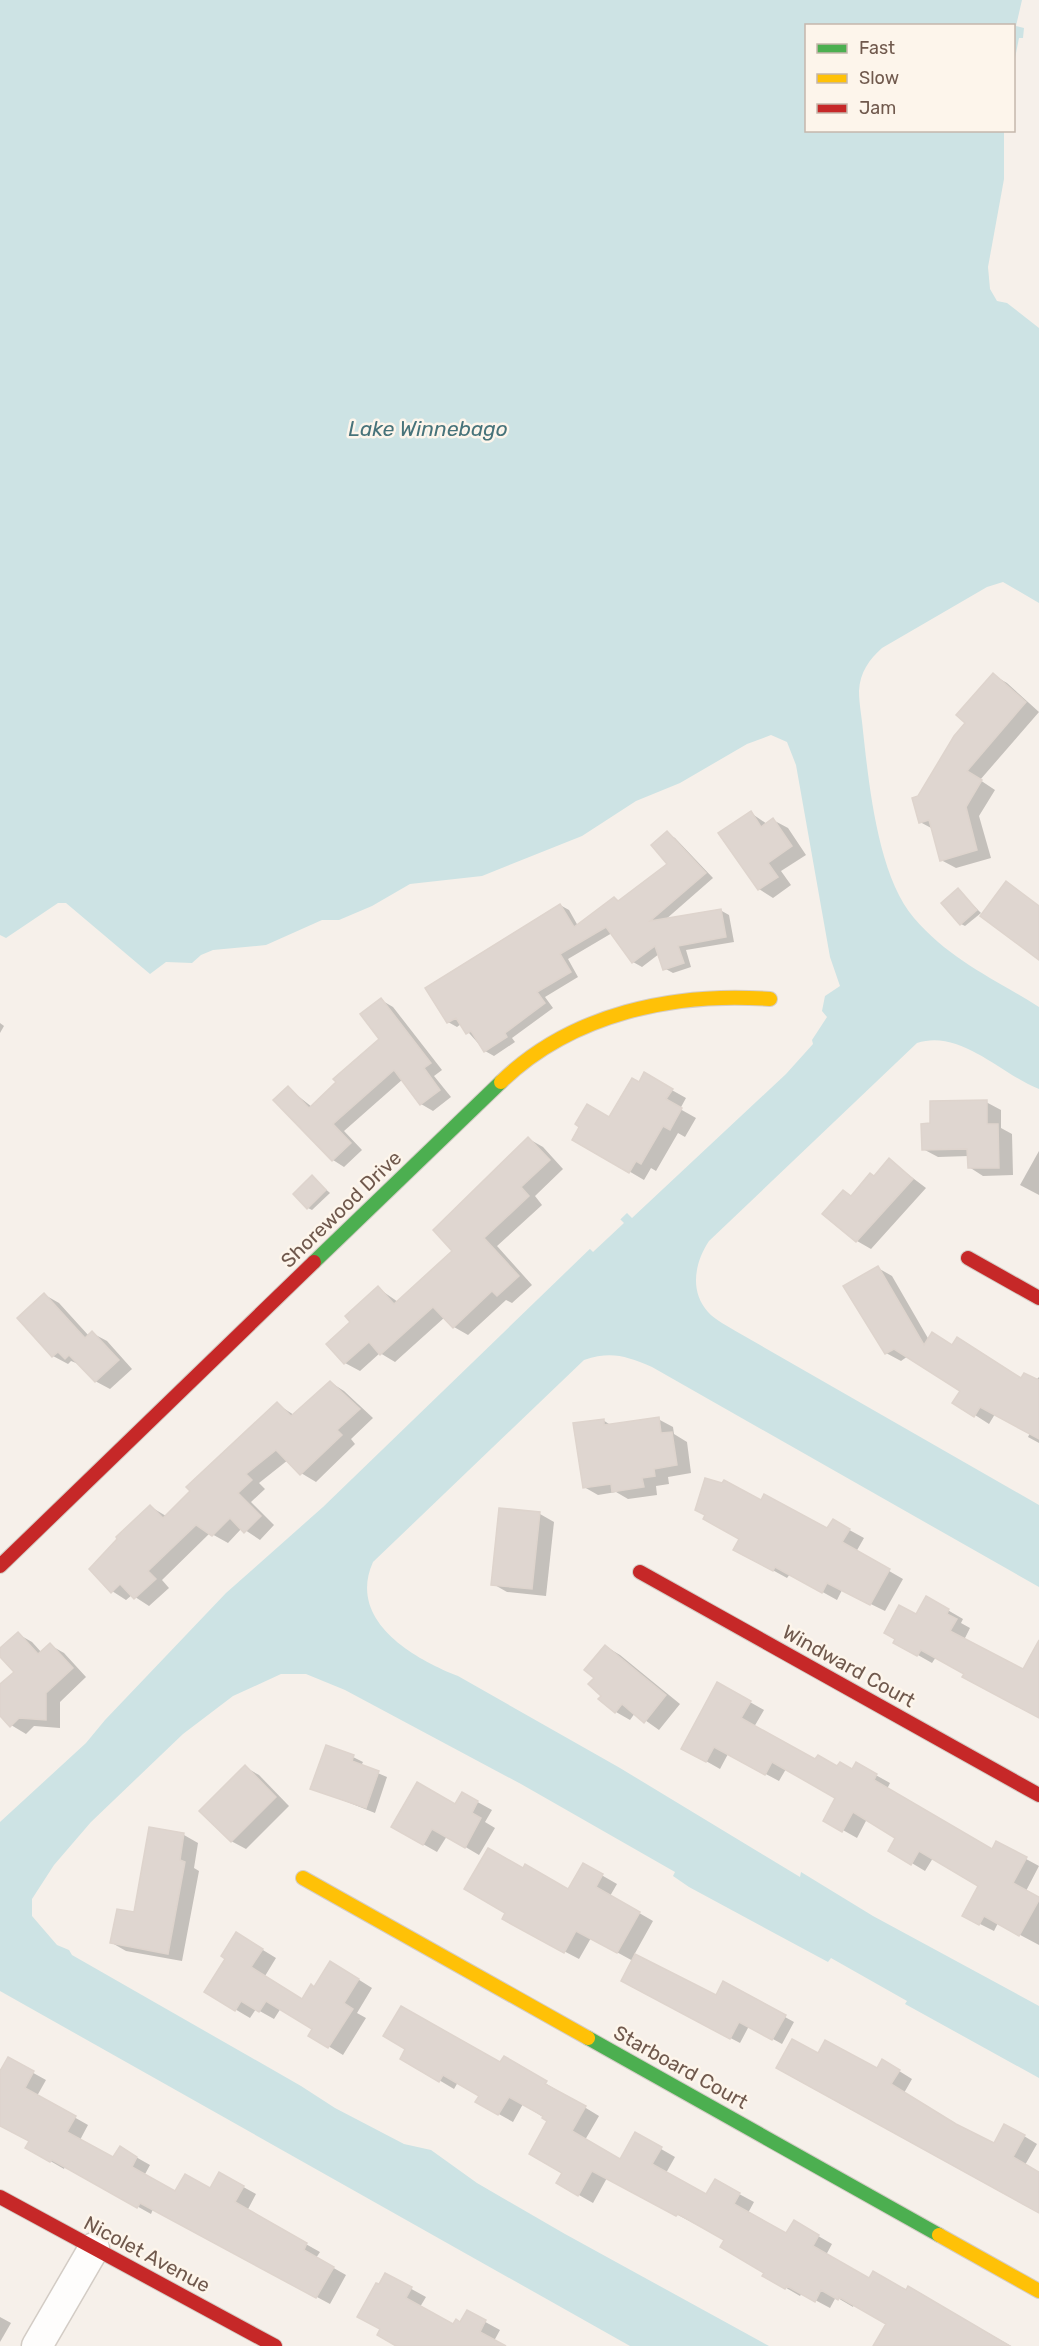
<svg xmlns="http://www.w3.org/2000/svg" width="1039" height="2346" font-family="Rubik,sans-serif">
  <rect width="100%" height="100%" fill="#f6f0ea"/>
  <path fill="#cde3e4" d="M0 0H1022L1016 26 1024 28 1023 38H1019L1014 63V26H806V130L1004 131V179L988 267 990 289 997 301 1007 303 1039 328V603L1003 582 987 587 882 648C869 660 860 672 859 691 859 704 862 718 863 731 869 785 878 876 914 918 950 960 993 978 1039 1007V1089C1000 1074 961 1029 917 1043L709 1241C695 1262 689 1291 708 1312 715 1320 729 1327 739 1333L1039 1505V1587L652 1367C625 1356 612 1351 584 1360L373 1562C347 1620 412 1658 458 1676L620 1768 800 1877 801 1872 873 1916 1039 2006V2078L905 2004 907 2001 831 1958 828 1962 689 1887 673 1876 675 1872 521 1784 345 1690 306 1674H281L233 1696 183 1734 91 1822 54 1865 32 1899V1916L57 1945 69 1950 72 1955 301 2086 335 2108 404 2144 431 2150 477 2183 565 2234 769 2346H630L0 1991V1822L86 1743 105 1720 226 1593 323 1507 627 1213 632 1218 786 1074 813 1044 812 1040 827 1017 822 1011 825 996 840 986 830 957 796 765 787 742 771 735 747 744 680 783 636 801 582 836 482 876 410 884 372 906 339 920H322L266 945 213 950 201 955 192 963 166 962 150 974 66 903H58L6 938 0 935Z"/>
  <polygon fill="#f6f0ea" points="618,1217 624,1223 593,1252 587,1246"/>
  <g fill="#0003">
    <polygon points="993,675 1007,683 1039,712 980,780 995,790 979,816 991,858 956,868 941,860 933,829 920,822 919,797 968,723"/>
    <polygon points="751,813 767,824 773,820 788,828 806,855 781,871 791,885 773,898 759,889"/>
    <polygon points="667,833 675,838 713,878 665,920 720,910 729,915 734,942 686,950 691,967 673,973 664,968 659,954 642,967 633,962 612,933 568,959 578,977 545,997 553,1008 512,1038 515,1042 494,1056 485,1051 461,1024 457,1027 448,1022 560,905 569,910 578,926 615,899 619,902 669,865"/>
    <polygon points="958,890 981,913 965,926 961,924"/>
    <polygon points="381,1000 393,1007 442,1070 434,1076 451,1097 433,1111 421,1104 403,1079 344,1131 362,1150 344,1167 333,1160 288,1088 312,1107 381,1039"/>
    <polygon points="0,1023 4,1026 0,1033"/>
    <polygon points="645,1075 686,1098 680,1109 696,1118 685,1137 678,1133 656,1171 651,1168 644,1180 574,1139 609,1119"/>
    <polygon points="986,1102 1001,1110 1001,1128 1012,1134 1013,1175 983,1176 969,1167 969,1156 938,1157 923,1149 932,1125"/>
    <polygon points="529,1139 543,1147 563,1169 535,1196 542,1205 497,1246 532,1285 512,1303 506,1300 468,1335 454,1327 445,1317 395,1362 380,1353 360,1371 345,1363 328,1344 352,1323 378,1288 398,1302 454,1251"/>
    <polygon points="1039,1151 1039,1195 1020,1185"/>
    <polygon points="889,1160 926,1188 871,1249 857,1241 852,1197 875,1177"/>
    <polygon points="312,1177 330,1193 312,1210 308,1208"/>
    <polygon points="878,1268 892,1276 929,1340 953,1346 1022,1380 1036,1380 1039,1377 1039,1443 1028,1437 1030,1433 995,1414 989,1424 975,1415 962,1391 908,1356 901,1361 886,1353"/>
    <polygon points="45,1295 59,1303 89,1336 92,1333 107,1341 132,1369 110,1389 95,1381 81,1365 71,1361 68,1364 53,1356"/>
    <polygon points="330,1382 344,1391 373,1418 351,1439 355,1444 316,1482 301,1473 288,1460 259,1483 265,1489 251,1502 274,1525 260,1540 242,1528 228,1543 210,1533 162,1580 169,1588 149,1606 132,1595 126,1600 112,1591 151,1507 166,1516 277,1404 294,1415"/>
    <polygon points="658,1419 673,1427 674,1434 687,1442 691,1473 668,1477 669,1484 656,1486 657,1495 628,1499 616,1492 598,1495 584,1487 603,1420 612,1426"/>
    <polygon points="762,1502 828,1530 833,1521 864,1538 856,1552 903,1579 885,1611 842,1590 837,1600 790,1574 787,1578 749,1557"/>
    <polygon points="540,1514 554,1522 546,1596 507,1592 493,1584"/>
    <polygon points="927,1598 963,1619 961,1623 970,1628 964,1640 1023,1671 1039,1667 1039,1717 936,1657 932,1663 895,1642 917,1616"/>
    <polygon points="18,1634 32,1642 42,1653 50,1645 64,1653 86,1677 60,1702 60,1728 34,1726 26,1734 11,1725 0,1713 0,1686 16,1672 0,1655 0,1650"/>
    <polygon points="605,1646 620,1655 680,1704 659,1730 635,1713 630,1720 616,1712 596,1678"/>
    <polygon points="718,1684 764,1710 754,1727 816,1761 852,1771 856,1764 890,1783 887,1789 992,1851 997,1843 1039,1866 1026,1891 1039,1898 1039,1945 998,1923 994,1931 978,1923 980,1886 933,1858 925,1871 890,1850 898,1837 867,1819 857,1838 825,1820 837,1798 786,1769 779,1781 728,1754 720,1769 683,1748"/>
    <polygon points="353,1757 363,1762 361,1766 387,1777 375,1813 312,1788"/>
    <polygon points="245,1767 259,1775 289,1806 246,1849 231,1841"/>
    <polygon points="463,1794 492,1810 485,1822 495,1828 479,1855 447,1836 437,1852 393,1827 456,1806"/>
    <polygon points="151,1829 184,1835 198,1843 194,1868 199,1871 182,1961 126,1951 112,1943 135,1913"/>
    <polygon points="584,1865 617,1884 610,1896 653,1921 634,1955 717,1997 724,1983 794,2022 782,2044 749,2026 740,2043 632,1986 633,1961 591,1938 579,1959 518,1927 523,1870 569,1891"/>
    <polygon points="250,1942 276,1958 265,1976 303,2000 315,1988 345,1971 372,1988 357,2013 366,2018 343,2055 310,2035 314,2029 281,2008 274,2019 256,2009 250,2018 206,1992"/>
    <polygon points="819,2055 878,2070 883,2061 912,2079 904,2093 960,2128 995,2145 1024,2136 1037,2144 1025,2165 1039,2174 1039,2212"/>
    <polygon points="402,2058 500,2064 504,2058 599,2116 585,2140 620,2161 635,2134 675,2157 666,2173 706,2196 715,2181 754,2202 748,2213 787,2235 794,2222 832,2244 826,2255 870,2280 906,2292 908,2288 1011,2346 886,2346 888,2324 854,2304 853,2307 836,2297 830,2308 802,2293 800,2296 764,2275 766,2272 726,2240 607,2178 593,2203 558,2183 564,2172 549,2121 523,2104 513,2122 477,2102 481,2095 458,2082 454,2089"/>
    <polygon points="8,2059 46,2080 37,2096 88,2125 80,2140 114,2159 120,2148 150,2165 144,2176 176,2193 211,2190 220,2174 256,2194 247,2211 320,2252 316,2258 346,2275 330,2304 153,2209 151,2214 65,2166 64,2169 40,2155 31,2141 0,2124 0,2070"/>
    <polygon points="386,2275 426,2297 420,2307 454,2326 461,2324 467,2312 500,2330 494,2341 502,2346 399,2346 382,2329 380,2287"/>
    <polygon points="0,2317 11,2323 0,2342"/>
  </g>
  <g fill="#dfd6d0" stroke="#ded4cd" stroke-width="1.5">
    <polygon points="993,673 1026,702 967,771 982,780 966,807 977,850 940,861 929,820 919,823 912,798 918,796 954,736 965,723 956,715"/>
    <polygon points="751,811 761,827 773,818 792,846 768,863 778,877 758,890 718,833"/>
    <polygon points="667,831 706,873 650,921 721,909 726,937 678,946 684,963 663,970 655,946 632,963 606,927 560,954 571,972 537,992 545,1003 505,1033 507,1037 484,1052 471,1031 466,1034 456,1018 447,1023 425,988 560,904 574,927 614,897 618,901 667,864 651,845"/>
    <polygon points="1006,881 1039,906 1039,960 980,916"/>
    <polygon points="958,888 977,910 960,925 941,903"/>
    <polygon points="381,998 431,1063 424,1068 440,1090 420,1105 394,1070 333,1124 351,1143 332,1161 273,1100 288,1086 309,1108 336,1082 333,1079 379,1039 360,1014"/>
    <polygon points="644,1072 673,1089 666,1099 682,1108 670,1130 663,1126 641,1164 636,1161 629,1173 572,1140 579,1127 575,1124 587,1104 609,1117 632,1078 639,1082"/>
    <polygon points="987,1100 987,1124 998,1124 999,1168 968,1168 967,1149 922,1150 921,1124 930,1123 930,1101"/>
    <polygon points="528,1137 550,1160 521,1187 529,1196 484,1238 519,1276 497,1296 492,1291 453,1328 433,1307 380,1355 369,1342 344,1364 326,1344 350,1322 345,1316 378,1286 394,1304 452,1251 433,1230"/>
    <polygon points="889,1158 913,1179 856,1242 822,1214 843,1190 851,1196 870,1173 874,1176"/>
    <polygon points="312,1175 326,1190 307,1209 293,1194"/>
    <polygon points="878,1266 924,1345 932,1332 952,1345 957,1337 1021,1378 1024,1373 1039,1380 1039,1439 980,1407 974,1417 952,1403 960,1391 894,1349 885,1354 843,1286"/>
    <polygon points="44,1293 85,1338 92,1331 119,1360 95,1382 69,1355 65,1359 58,1352 52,1357 17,1318"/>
    <polygon points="330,1381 360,1409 337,1430 342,1435 300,1475 276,1450 246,1474 252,1480 238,1493 261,1516 244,1533 230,1518 212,1536 196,1525 148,1571 156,1579 134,1599 120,1584 111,1593 89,1569 117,1539 116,1537 150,1505 163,1518 190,1491 186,1487 277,1402 291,1416"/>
    <polygon points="659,1417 661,1433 672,1432 677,1465 654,1469 655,1476 642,1478 644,1487 612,1492 611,1484 583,1488 573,1423 604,1419 604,1425"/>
    <polygon points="705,1478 722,1483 724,1480 761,1500 764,1494 827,1528 833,1519 850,1529 842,1542 890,1569 870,1605 827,1583 822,1593 775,1567 773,1571 733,1550 739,1539 703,1519 705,1515 695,1510"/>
    <polygon points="499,1508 540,1512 532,1589 491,1585"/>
    <polygon points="926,1596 949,1609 947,1614 957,1619 950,1631 1023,1669 1039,1640 1039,1718 962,1677 964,1674 921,1650 917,1656 893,1643 895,1639 884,1633 899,1605 916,1614"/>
    <polygon points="18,1632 38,1654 50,1643 73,1668 46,1693 46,1720 19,1718 10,1727 0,1716 0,1684 14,1672 0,1657 0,1648"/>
    <polygon points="605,1645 666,1695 644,1723 622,1704 615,1713 598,1699 601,1696 588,1684 594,1678 584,1670"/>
    <polygon points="717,1682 751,1701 741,1718 815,1759 818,1755 837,1766 840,1762 852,1769 856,1762 877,1774 874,1780 992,1849 996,1841 1027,1857 1013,1883 1039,1897 1039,1900 1019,1936 984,1916 979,1925 962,1916 978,1886 919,1851 911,1865 888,1851 895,1838 853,1812 842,1832 823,1821 835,1798 772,1762 765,1775 714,1747 706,1762 681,1749"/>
    <polygon points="326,1745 354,1755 352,1761 379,1771 366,1808 310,1789"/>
    <polygon points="245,1765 276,1797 231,1842 199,1811"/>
    <polygon points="417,1782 455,1804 462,1792 478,1801 472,1813 481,1818 465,1848 432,1829 423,1845 391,1827"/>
    <polygon points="149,1827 184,1833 180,1860 185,1862 168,1954 110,1943 117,1909 134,1912"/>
    <polygon points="488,1848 523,1868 525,1864 568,1889 583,1863 603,1874 596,1887 640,1912 617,1953 576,1931 564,1953 502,1919 505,1913 464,1889"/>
    <polygon points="236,1932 263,1949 251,1967 302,1999 311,1984 314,1987 330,1961 359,1979 344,2003 353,2009 328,2048 308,2036 312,2029 266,2001 259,2012 241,2001 235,2011 204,1992 225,1959 221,1956"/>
    <polygon points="635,1954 716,1995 723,1981 786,2015 772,2040 739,2022 730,2039 621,1981"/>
    <polygon points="401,2006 500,2062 504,2056 547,2081 545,2084 586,2106 572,2131 620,2159 635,2132 662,2147 652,2164 706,2194 715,2179 740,2193 734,2204 786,2233 794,2220 819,2235 813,2246 869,2278 873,2271 906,2290 908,2286 1010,2346 873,2346 886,2324 839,2297 838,2300 821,2290 815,2302 787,2286 785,2289 762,2276 764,2273 720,2247 724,2240 678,2214 676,2216 592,2171 578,2196 556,2183 562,2173 529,2154 547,2121 542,2118 543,2116 509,2097 498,2115 475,2102 479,2096 443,2075 439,2082 400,2059 405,2049 383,2036"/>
    <polygon points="792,2039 818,2053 825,2040 877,2068 882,2059 900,2070 891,2084 956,2124 994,2143 1004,2124 1025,2135 1013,2157 1039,2172 1039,2213 776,2068"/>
    <polygon points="8,2057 34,2071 25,2088 76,2116 67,2132 113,2157 120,2146 137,2157 132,2167 175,2191 185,2174 210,2188 219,2172 244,2186 235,2202 307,2243 304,2250 334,2267 316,2298 140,2203 137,2208 52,2160 50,2162 25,2148 29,2141 0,2126 0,2071"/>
    <polygon points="385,2273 412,2287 406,2298 453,2324 456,2319 460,2322 467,2310 486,2320 480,2332 506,2346 396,2346 377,2335 380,2329 357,2317 376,2283 379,2284"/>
  </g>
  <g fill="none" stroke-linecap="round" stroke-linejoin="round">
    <g stroke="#d3ccc5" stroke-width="33">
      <polyline id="street" points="37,2346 94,2248"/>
    </g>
    <g stroke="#d4cdc6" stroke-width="16">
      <g id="fast">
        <polyline points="314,1262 501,1082"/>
        <polyline points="588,2038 939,2235"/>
      </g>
    </g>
    <g stroke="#d4cdc6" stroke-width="16">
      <g id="slow">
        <path d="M501 1082C572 1013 675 992 770 999"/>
        <polyline points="303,1878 588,2038"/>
        <polyline points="939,2235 1039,2291"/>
      </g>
    </g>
    <g stroke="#d4cdc6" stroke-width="16">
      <g id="jam">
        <polyline points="968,1258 1039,1298"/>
        <polyline points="0,1566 314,1262"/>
        <polyline points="640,1572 1039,1795"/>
        <polyline points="0,2197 275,2346"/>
      </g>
    </g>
    <use href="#street" stroke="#fefdfc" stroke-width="30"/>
    <use href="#fast" stroke="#4caf50" stroke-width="14"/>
    <use href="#slow" stroke="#ffc107" stroke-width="14"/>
    <use href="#jam" stroke="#c62828" stroke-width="14"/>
  </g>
  <g text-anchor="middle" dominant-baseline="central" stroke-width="5" stroke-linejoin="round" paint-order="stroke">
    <g font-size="20" fill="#70594d" stroke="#fdf5eb">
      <text transform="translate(341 1209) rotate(-44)">Shorewood Drive</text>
      <text transform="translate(849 1666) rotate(29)">Windward Court</text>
      <text transform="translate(681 2067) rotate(29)">Starboard Court</text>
      <text transform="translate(147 2254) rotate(28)">Nicolet Avenue</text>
    </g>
    <g font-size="21" font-style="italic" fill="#47737a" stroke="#fdf5eb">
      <text x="428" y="428">Lake Winnebago</text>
    </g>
  </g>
  <rect x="805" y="24" width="210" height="108" fill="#fdf5eb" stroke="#c5b7ac" stroke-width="1.5"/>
  <rect x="817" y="44" width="30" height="9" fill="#4caf50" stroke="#c5b7ac" stroke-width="1.5"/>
  <text x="859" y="54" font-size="18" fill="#70594d">Fast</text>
  <rect x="817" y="74" width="30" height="9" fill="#ffc107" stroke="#c5b7ac" stroke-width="1.5"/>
  <text x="859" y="84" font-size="18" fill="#70594d">Slow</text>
  <rect x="817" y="104" width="30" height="9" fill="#c62828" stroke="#c5b7ac" stroke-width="1.5"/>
  <text x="859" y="114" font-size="18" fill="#70594d">Jam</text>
</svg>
